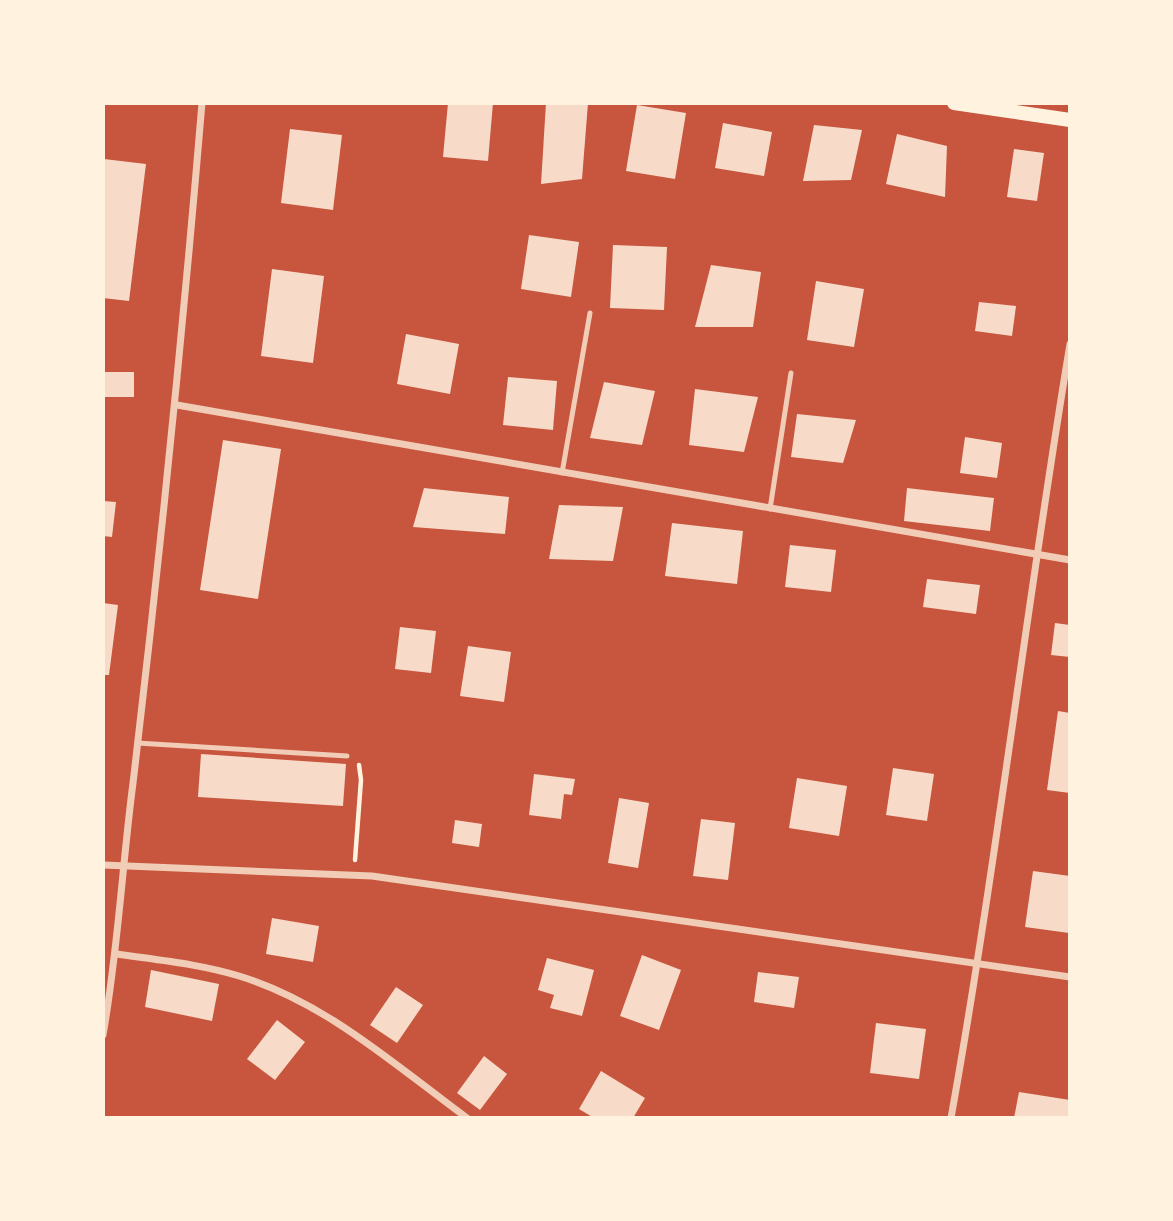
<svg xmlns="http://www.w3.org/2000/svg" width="1173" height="1221" font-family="Montserrat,sans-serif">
  <rect width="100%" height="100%" fill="#c8553d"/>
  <g fill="#f7dbc8">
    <polygon points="448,103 493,103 488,161 443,157"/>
    <polygon points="546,103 588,103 582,179 541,184"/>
    <polygon points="637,105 686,113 675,179 626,171"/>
    <polygon points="723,123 772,132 764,176 715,168"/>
    <polygon points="814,125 862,130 851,180 803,181"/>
    <polygon points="290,129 342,135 333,210 281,203"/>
    <polygon points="897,134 947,146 945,197 886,184"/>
    <polygon points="1014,149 1044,153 1037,201 1007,197"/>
    <polygon points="104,159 146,164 129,301 103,298"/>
    <polygon points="529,235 579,242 571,297 521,289"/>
    <polygon points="613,245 667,247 664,310 610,308"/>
    <polygon points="711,265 761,272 753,327 695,327"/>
    <polygon points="272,269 324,276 313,363 261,356"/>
    <polygon points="816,281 864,289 854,347 807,340"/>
    <polygon points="979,302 1016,306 1012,336 975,331"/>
    <polygon points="406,334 459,344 450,394 397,384"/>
    <rect x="103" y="372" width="31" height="25"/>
    <polygon points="508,377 557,381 553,430 503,425"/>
    <polygon points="604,382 655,391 642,445 590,438"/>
    <polygon points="695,389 758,397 744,452 689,445"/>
    <polygon points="797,414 856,420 843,463 791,457"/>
    <polygon points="965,437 1002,443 997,478 960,473"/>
    <polygon points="223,440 281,449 258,599 200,590"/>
    <polygon points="424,488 509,497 505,534 413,527"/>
    <polygon points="907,488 994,498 990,531 904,521"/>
    <polygon points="103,501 116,502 112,537 103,536"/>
    <polygon points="559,505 623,507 613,561 549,559"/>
    <polygon points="672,523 743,531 737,584 665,576"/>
    <polygon points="790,545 836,550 831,592 785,587"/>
    <polygon points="927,579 980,585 976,614 923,607"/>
    <polygon points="103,603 118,605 109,675 103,675"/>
    <polygon points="1055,623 1070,625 1070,657 1051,655"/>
    <polygon points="400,627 436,631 431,673 395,669"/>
    <polygon points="468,646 511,652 504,702 460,696"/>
    <polygon points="1058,711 1070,713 1070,793 1047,790"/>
    <polygon points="201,754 346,764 343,806 198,797"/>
    <polygon points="893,768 934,774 927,821 886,815"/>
    <polygon points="534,774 575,779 572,795 564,794 561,819 529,815"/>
    <polygon points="797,778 847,786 839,836 789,828"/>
    <polygon points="619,798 649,803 638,868 608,863"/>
    <polygon points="701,819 735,823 728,880 693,876"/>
    <polygon points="455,820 482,824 479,847 452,843"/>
    <polygon points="1033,871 1070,876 1069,933 1025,927"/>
    <polygon points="272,918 319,926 313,962 266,954"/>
    <polygon points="642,955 681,970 659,1030 620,1016"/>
    <polygon points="547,958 594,970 582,1016 550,1008 554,995 538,990"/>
    <polygon points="151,970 219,984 212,1021 145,1007"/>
    <polygon points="758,972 799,977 794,1008 754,1002"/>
    <polygon points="396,987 423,1005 397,1043 370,1025"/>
    <polygon points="277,1020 305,1042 275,1080 247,1059"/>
    <polygon points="876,1023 926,1029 919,1079 870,1073"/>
    <polygon points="484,1056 507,1074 480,1110 457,1093"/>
    <polygon points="601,1071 645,1098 633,1118 594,1118 579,1109"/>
    <polygon points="1019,1092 1070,1100 1070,1118 1014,1118"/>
  </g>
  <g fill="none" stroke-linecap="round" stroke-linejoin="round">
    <polyline stroke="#fff3e0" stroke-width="4.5" points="355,860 361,780 359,765"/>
    <g stroke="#f1ccb7" stroke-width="5">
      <polyline points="562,473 590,313"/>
      <polyline points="770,509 791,373"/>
      <polyline points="137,743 347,756"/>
    </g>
    <g stroke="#f1ccb7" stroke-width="7">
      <polyline points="177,405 1070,560"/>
      <polyline points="103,865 372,876 1070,977"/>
      <path d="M117 954C158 960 200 964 239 976 325 1002 395 1065 467 1118"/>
      <path d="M103 1035C118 951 122 867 133 783 160 556 183 330 202 103"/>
      <path d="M951 1118C997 861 1027 601 1070 344"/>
    </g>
    <polyline stroke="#fff3e0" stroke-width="14" points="954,103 1070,120"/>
  </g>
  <rect width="1173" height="1221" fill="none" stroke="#fff3e0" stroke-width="210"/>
</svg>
